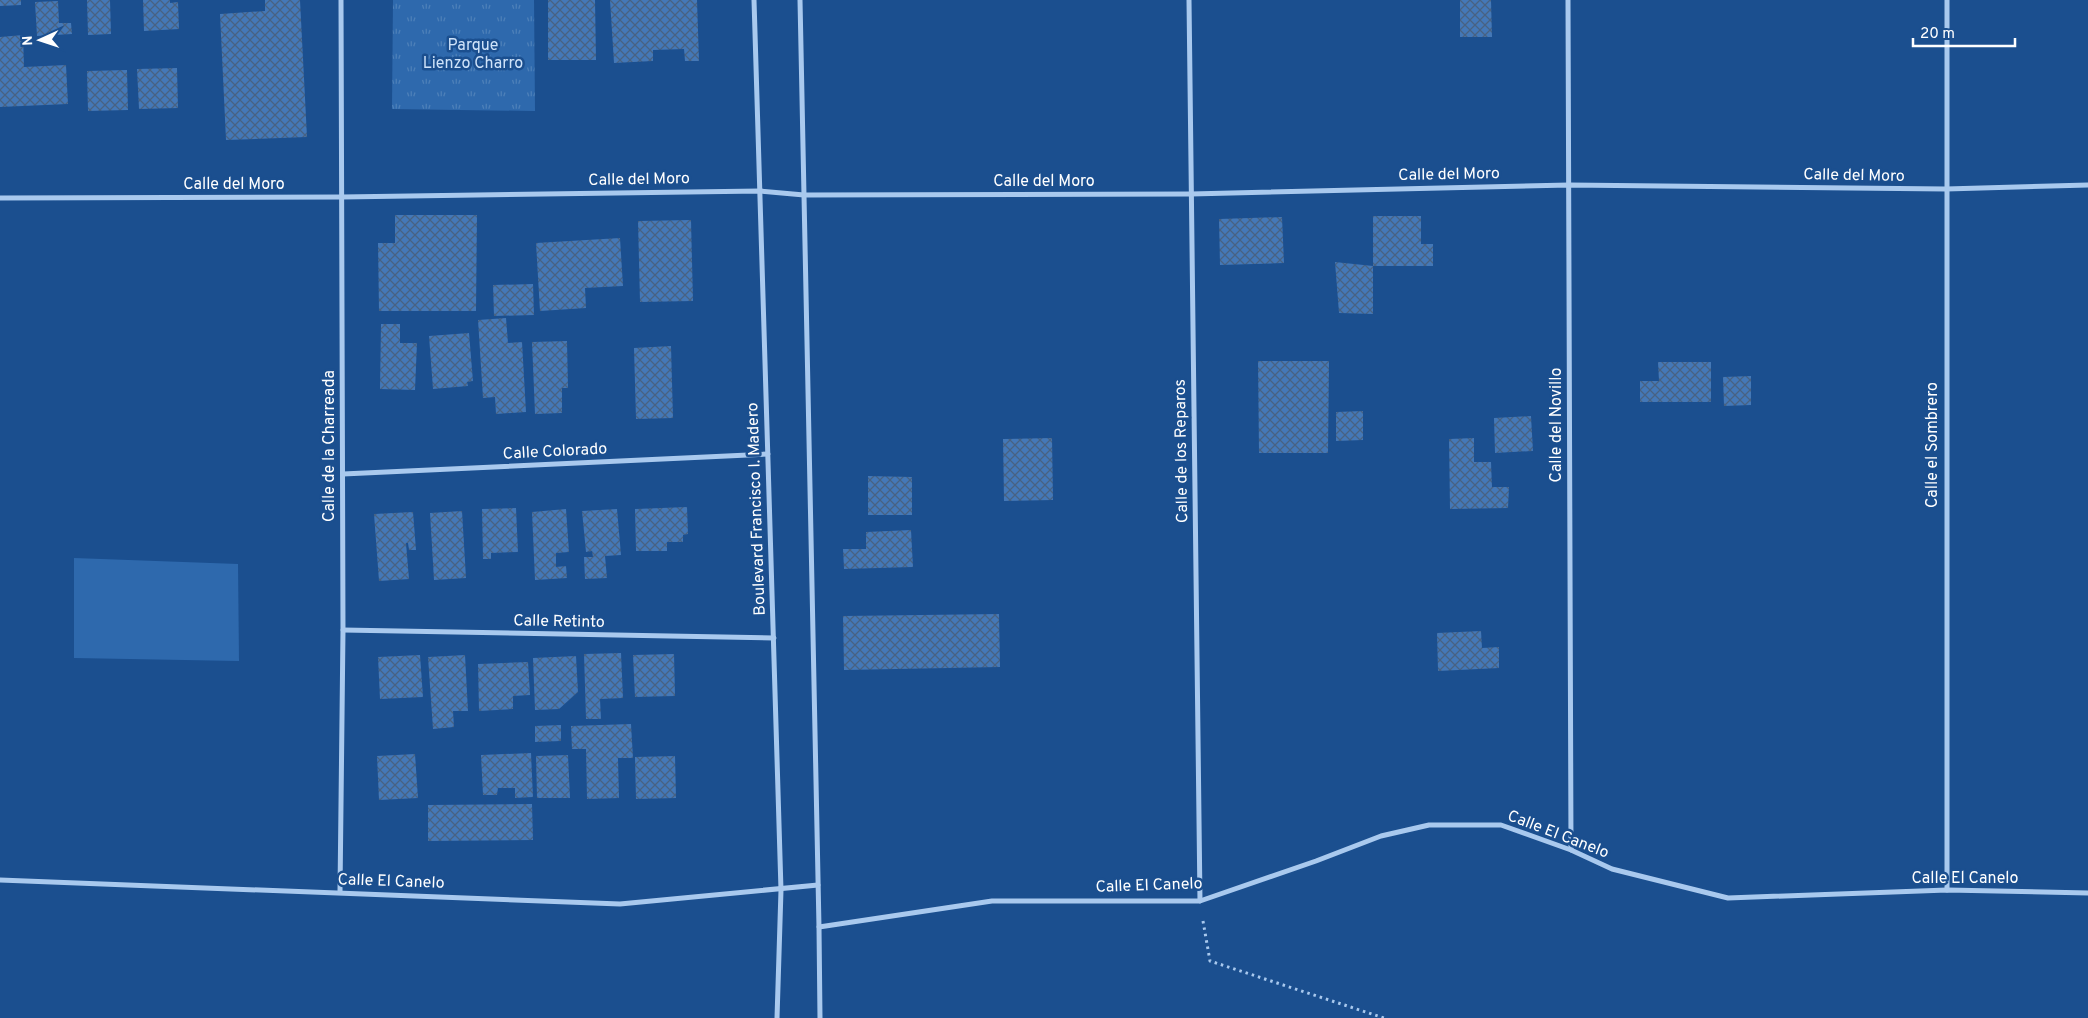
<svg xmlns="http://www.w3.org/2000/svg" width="2088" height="1018" font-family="Overpass,sans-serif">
  <defs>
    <pattern id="park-tufts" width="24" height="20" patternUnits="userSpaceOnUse" patternTransform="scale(1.25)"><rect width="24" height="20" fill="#2e69ad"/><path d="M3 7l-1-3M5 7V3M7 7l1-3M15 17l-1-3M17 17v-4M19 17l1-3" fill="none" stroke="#4d80b9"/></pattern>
    <pattern id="building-cross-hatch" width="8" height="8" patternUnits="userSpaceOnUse" patternTransform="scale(1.25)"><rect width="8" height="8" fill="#4478b7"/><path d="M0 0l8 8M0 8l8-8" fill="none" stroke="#486282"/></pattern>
  </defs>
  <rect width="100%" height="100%" fill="#1b4f8f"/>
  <polygon fill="url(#park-tufts)" points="393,0 534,0 535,111 392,109"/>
  <polygon fill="#2e69ad" points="74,558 238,564 239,661 74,658"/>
  <g fill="url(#building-cross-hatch)">
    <polygon points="0,0 21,0 21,5 0,6"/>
    <polygon points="87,0 110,0 111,34 88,35"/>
    <polygon points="143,0 170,0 170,3 178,2 179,29 144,31"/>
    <polygon points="265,0 300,0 307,137 226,140 220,14 265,11"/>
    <polygon points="548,0 595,0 596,60 548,60"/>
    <polygon points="610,0 697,0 699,61 685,61 684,49 653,50 653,61 614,63"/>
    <polygon points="1460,0 1491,0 1492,37 1460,37"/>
    <polygon points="58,1 59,23 71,23 72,34 37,36 35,2"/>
    <polygon points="23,35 24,67 66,65 68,104 0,107 0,37"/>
    <polygon points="177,68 178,108 139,109 137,69"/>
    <polygon points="127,70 128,110 88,111 87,71"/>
    <polygon points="395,215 477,215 476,311 379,311 378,243 395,243"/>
    <polygon points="1373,216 1421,216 1421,244 1433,244 1433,266 1373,266"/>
    <polygon points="1282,217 1284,263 1220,265 1219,219"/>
    <polygon points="691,220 693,301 640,302 638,221"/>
    <polygon points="620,238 623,286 585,288 586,308 540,311 536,243"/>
    <polygon points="1335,262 1373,266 1373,314 1339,313"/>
    <polygon points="533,284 534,315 494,316 493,285"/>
    <polygon points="506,318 508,343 522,342 526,412 496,414 495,397 483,398 478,320"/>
    <polygon points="381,324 400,324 400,343 417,343 415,390 380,389"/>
    <polygon points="469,333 473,381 467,382 468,386 433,389 429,336"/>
    <polygon points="567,341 568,388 562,388 562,413 535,414 532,342"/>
    <polygon points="671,346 673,418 636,419 634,348"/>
    <polygon points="1258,361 1329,361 1328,453 1259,453"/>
    <polygon points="1658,362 1711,362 1711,402 1640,402 1640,381 1659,381"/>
    <polygon points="1751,376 1751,405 1724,406 1723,377"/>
    <polygon points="1363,411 1363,440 1336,441 1336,412"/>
    <polygon points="1531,416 1533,451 1495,453 1494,418"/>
    <polygon points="1052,438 1053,500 1004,501 1003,439"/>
    <polygon points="1474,438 1474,462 1491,462 1492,487 1509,487 1508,508 1450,509 1449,439"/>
    <polygon points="868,476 912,477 912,515 868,515"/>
    <polygon points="687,507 688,534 683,535 683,542 667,542 667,551 636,551 635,509"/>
    <polygon points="516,508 518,552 491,553 491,559 483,559 482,509"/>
    <polygon points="566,509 569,552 556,553 556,567 566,566 567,578 535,580 532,512"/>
    <polygon points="617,509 621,555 605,556 607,578 585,579 584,557 593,557 592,551 586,552 582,511"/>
    <polygon points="462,511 466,578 434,580 430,513"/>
    <polygon points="413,512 416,550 409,550 408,543 406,543 409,579 379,581 374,514"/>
    <polygon points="911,530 913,567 844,569 843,549 866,549 866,532"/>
    <polygon points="999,614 1000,667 844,670 843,616"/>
    <polygon points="1481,631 1482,648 1499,647 1499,668 1438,671 1437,633"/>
    <polygon points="621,653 623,698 600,699 601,719 586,719 584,654"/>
    <polygon points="674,654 675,696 635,697 633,655"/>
    <polygon points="420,655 423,697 380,699 378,657"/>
    <polygon points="465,655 468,711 453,711 454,727 433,729 428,657"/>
    <polygon points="576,656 578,692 559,709 535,710 533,658"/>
    <polygon points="528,662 530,695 513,696 513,709 479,711 478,664"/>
    <polygon points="631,724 633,758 618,758 619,798 587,799 586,749 572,749 571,726"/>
    <polygon points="561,725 561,741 535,742 535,726"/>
    <polygon points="531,753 533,797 515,798 515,788 498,788 497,795 483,795 481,755"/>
    <polygon points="415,754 418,798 379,800 377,756"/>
    <polygon points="568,755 570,798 537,798 536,756"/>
    <polygon points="675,756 676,798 636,799 635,757"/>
    <polygon points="532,804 533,840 428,841 428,805"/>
  </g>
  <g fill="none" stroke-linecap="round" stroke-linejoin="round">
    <polyline stroke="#a9c9ee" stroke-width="3" stroke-dasharray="2.5 4" stroke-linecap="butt" points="1203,921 1210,961 1384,1018"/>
    <g stroke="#a9c9ee" stroke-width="5">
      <polyline points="754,0 781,890 777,1018"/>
      <polyline points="800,0 819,927 820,1018"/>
      <polyline points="1189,0 1200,901"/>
      <polyline points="1568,0 1571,850"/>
      <polyline points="1947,0 1947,890"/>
      <polyline points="0,198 342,197 760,191 804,195 1191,194 1569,185 1946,189 2088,185"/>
      <polyline points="343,474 768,454"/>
      <polyline points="343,630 774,638"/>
      <polyline points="0,880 620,904 818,885"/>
      <polyline points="340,892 343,630 341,0"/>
      <polyline points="819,927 992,901 1200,901 1316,861 1381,836 1429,825 1501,825 1571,850 1612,869 1728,898 1947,890 2088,893"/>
    </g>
  </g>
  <g text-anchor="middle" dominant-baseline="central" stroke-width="5" stroke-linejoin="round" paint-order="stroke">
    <g font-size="16" fill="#cfe3fa" stroke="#1b4f8f">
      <text x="473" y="46">Parque<tspan x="473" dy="18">Lienzo Charro</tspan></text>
    </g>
    <g font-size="16" fill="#fff" stroke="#1b4f8f">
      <text transform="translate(1449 175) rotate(-1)">Calle del Moro</text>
      <text transform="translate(1854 176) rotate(1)">Calle del Moro</text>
      <text transform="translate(639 180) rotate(-1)">Calle del Moro</text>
      <text x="1044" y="182">Calle del Moro</text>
      <text x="234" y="185">Calle del Moro</text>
      <text transform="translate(1557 425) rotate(-90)">Calle del Novillo</text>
      <text transform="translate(1933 445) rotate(-90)">Calle el Sombrero</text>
      <text transform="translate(330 446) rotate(-90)">Calle de la Charreada</text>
      <text transform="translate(1182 451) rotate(-91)">Calle de los Reparos</text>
      <text transform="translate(555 452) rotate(-3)">Calle Colorado</text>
      <text transform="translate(757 509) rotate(-92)">Boulevard Francisco I. Madero</text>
      <text transform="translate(559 622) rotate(1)">Calle Retinto</text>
      <text transform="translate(1558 835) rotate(21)">Calle El Canelo</text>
      <text x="1965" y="879">Calle El Canelo</text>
      <text transform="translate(391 882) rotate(2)">Calle El Canelo</text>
      <text transform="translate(1149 886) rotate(-2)">Calle El Canelo</text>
    </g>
  </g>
  <g transform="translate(40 40) rotate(267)" stroke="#1b4f8f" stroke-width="4" paint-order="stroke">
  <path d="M0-4L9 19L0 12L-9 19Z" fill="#ffffff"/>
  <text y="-8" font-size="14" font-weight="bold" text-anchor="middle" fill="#ffffff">N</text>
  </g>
  <path d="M1913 38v8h102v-8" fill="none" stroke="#ffffff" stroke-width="2.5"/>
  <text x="1920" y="38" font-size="15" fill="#ffffff" stroke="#1b4f8f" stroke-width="4" paint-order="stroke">20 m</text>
</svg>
